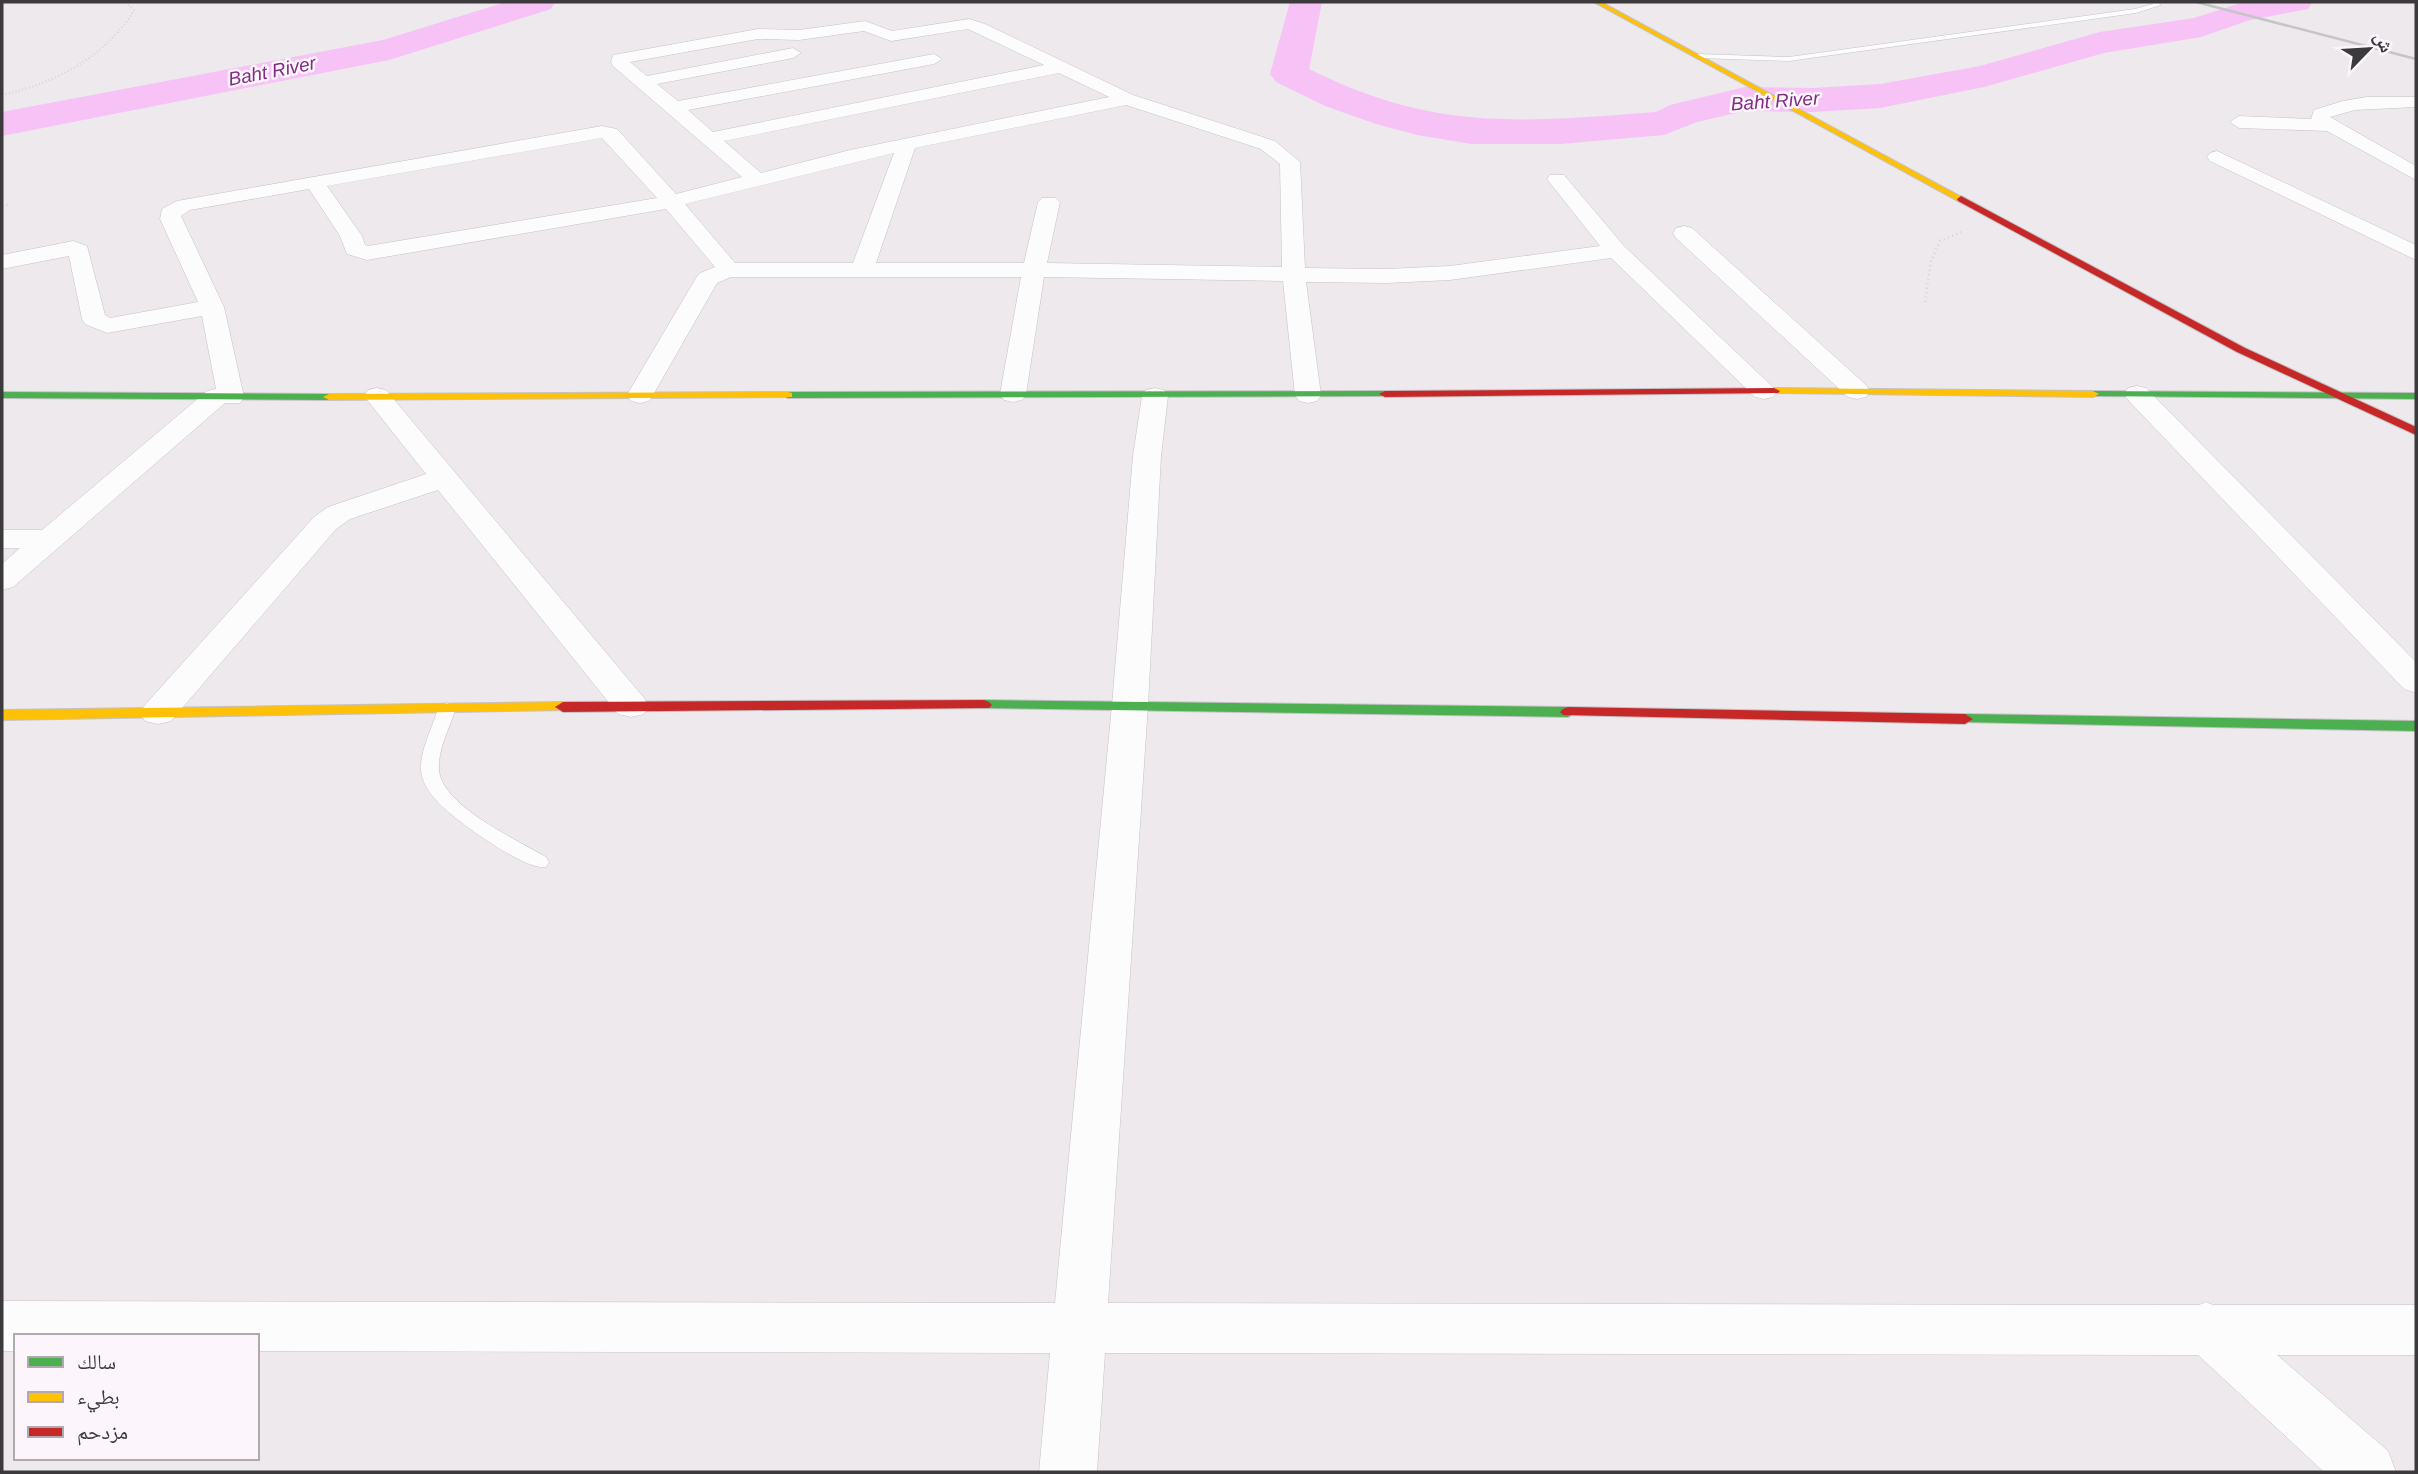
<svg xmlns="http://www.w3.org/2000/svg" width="2418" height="1474" font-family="Helvetica,'Noto Naskh Arabic',sans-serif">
  <rect width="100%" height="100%" fill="#ede9ed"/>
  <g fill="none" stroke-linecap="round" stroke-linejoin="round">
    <g fill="#f7c2f6" fill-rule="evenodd">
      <polygon points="506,2 555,2 551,9 389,60 2,136 2,112 383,40"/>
      <path d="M1290 2H1322L1309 69C1435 132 1521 122 1656 112L1670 105 1745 87 1813 88 1880 84 1980 66 2100 32 2194 18 2244 2H2312L2308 9 2250 20 2201 37 2104 53 1984 87 1880 108 1813 112 1745 111 1697 122 1664 135 1560 144H1471L1417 135 1376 124 1325 106 1276 82 1270 74Z"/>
    </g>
    <g stroke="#c5c2c5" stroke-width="1">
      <g id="lane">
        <polygon points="2152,2 2158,2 2161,5 2136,13 1789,61 1699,58 1695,56 1699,54 1789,57 2135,9 2153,4"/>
        <path d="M447 703 456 708C450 727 437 751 439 771 443 806 517 840 546 857L549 862 546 867C526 872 450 817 436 800 429 792 422 782 421 771 419 752 433 727 438 708Z"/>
      </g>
    </g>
    <g stroke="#c5c2c5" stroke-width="1">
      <g id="street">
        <path d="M969 19 985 24 1133 95 1275 141 1300 162 1305 268 1387 269 1450 266 1600 246 1547 179 1550 175H1564L1624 246 1777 391 1773 397 1764 399 1755 397 1611 258 1450 280 1387 283 1306 282 1321 395 1317 401 1308 403 1299 401 1295 395 1283 281 1044 277 1026 394 1022 400 1013 402 1004 400 1000 394 1021 277H731L717 283 653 395 649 401 640 403 631 401 627 395 696 278 700 273 715 267 666 209 367 260 347 254 340 236 309 189 190 210 181 216 224 307 244 397 240 403H225L13 587 2 590V564L20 548H2V530H42L207 391 216 389 202 316 107 333 85 324 82 319 69 256 2 269V255L73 241 87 246 105 315 110 318 198 302 160 219 162 209 177 201 602 126 617 129 676 194 742 177 613 66 611 62 613 55 758 29 799 30 865 21 892 31ZM968 29 1044 65 713 132 688 110 934 64 942 59 934 54 678 101 657 84 793 58 801 53 793 48 647 76 630 62 758 39 799 40 864 31 891 41ZM1059 73 1109 97 850 150 761 173 724 141ZM1126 105 1261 149 1280 164 1282 267 1047 263 1060 202 1056 198H1042L1038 202 1024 263H876L915 148ZM602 138 657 198 368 246 365 245 362 236 327 186ZM894 153 853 263H735L685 204Z"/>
        <polygon points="2367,97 2416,97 2416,107 2355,110 2330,117 2416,166 2416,180 2327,131 2239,128 2230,122 2239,116 2311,119 2314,110 2343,101"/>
        <polygon points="2217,151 2416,245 2416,260 2210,161 2207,157 2210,153"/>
        <polygon points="1684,226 1692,228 1866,385 1870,391 1866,397 1857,399 1848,397 1676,238 1673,233 1676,228"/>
        <polygon points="2137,386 2146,388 2416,662 2416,693 2404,689 2128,400 2124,394 2128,388"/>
        <polygon points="377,388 386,390 644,698 649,706 644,714 631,717 618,714 438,490 350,519 336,529 171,721 158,724 145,721 140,713 145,705 314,517 328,507 426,474 364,396 368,390"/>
        <polygon points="1155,388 1164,390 1168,396 1161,456 1148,705 1108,1303 2199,1305 2206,1302 2213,1305 2416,1305 2416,1355 2277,1355 2388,1451 2396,1472 2324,1472 2198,1355 1105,1353 1097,1472 1039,1472 1050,1353 257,1351 257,1336 16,1336 16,1351 2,1351 2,1301 1055,1303 1112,705 1133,456 1142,396 1146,390"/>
      </g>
    </g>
    <g stroke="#c5c2c5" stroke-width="2">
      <g id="fast">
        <polygon points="1385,391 1389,392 1389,396 788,398 782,395 788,392"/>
        <polygon points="2093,391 2416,393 2416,399 2089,396 2089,392"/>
        <polygon points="2,392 329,394 335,397 329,400 2,398"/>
        <polygon points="984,700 1568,707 1576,712 1568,717 979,708 976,705 979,702"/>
        <polygon points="1965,714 2416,721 2416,731 1960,722 1957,719 1960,716"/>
      </g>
    </g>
    <g stroke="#c5c2c5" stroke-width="2">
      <g id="slow">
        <polygon points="1594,2 1601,2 1965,199 1958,201"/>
        <polygon points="1774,388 2093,391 2099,394 2093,397 1770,393 1768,391"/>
        <polygon points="788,392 792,393 792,397 329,400 323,397 329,394"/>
        <polygon points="563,702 568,704 571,707 568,710 2,720 2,710"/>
      </g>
    </g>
    <g stroke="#c5c2c5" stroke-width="2">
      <g id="jam">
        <polygon points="1961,196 2245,348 2416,427 2416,435 2237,352 1958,201 1957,199"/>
        <polygon points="1774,388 1780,391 1778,393 1385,397 1379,394 1385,391"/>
        <polygon points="984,700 989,702 992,705 989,708 563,712 555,707 563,702"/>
        <polygon points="1568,707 1965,714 1973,719 1965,724 1563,715 1560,712 1563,709"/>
      </g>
    </g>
    <path stroke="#d5d5d5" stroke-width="2" stroke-dasharray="1 2.5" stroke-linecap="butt" d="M2 95C54 83 98 61 130 17L134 10 125 2"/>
    <g stroke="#d5d5d5" stroke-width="2.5" stroke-dasharray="1 3.5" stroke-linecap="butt">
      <polyline points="2,205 10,205"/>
      <polyline points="1925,302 1931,261 1940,241 1962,232"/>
    </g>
    <use href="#lane" fill="#fcfcfc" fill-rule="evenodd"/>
    <use href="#street" fill="#fcfcfc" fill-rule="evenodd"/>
    <use href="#fast" fill="#4caf50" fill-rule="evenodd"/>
    <use href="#slow" fill="#ffc107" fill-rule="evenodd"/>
    <use href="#jam" fill="#c62828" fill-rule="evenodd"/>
    <polyline stroke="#c6c5c6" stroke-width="2.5" points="2196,2 2416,59"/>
  </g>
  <g text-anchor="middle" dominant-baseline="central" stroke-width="5" stroke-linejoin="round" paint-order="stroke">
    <g font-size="19" font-style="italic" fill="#802d82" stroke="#fdf5fc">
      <text transform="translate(272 71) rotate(-11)">Baht River</text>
      <text transform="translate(1775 101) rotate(-4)">Baht River</text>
    </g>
  </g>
  <rect width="2418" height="1474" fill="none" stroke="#3d3a3d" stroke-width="7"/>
  <rect x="14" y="1334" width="245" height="126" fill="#fdf5fc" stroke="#b0aab0" stroke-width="2"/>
  <rect x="28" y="1357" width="35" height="10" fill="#4caf50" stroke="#b0aab0" stroke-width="2"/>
  <text x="77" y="1369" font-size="21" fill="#3d3a3d">سالك</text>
  <rect x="28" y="1392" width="35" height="10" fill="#ffc107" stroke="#b0aab0" stroke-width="2"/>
  <text x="77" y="1404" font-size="21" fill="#3d3a3d">بطيء</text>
  <rect x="28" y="1427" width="35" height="10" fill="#c62828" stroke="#b0aab0" stroke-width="2"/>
  <text x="77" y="1439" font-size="21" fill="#3d3a3d">مزدحم</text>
  <g transform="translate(2369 49) rotate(65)" stroke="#fdf5fc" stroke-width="5" paint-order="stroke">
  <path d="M0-5L12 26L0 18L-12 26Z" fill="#3d3a3d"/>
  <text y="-10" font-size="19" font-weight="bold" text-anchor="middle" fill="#3d3a3d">ش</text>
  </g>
</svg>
